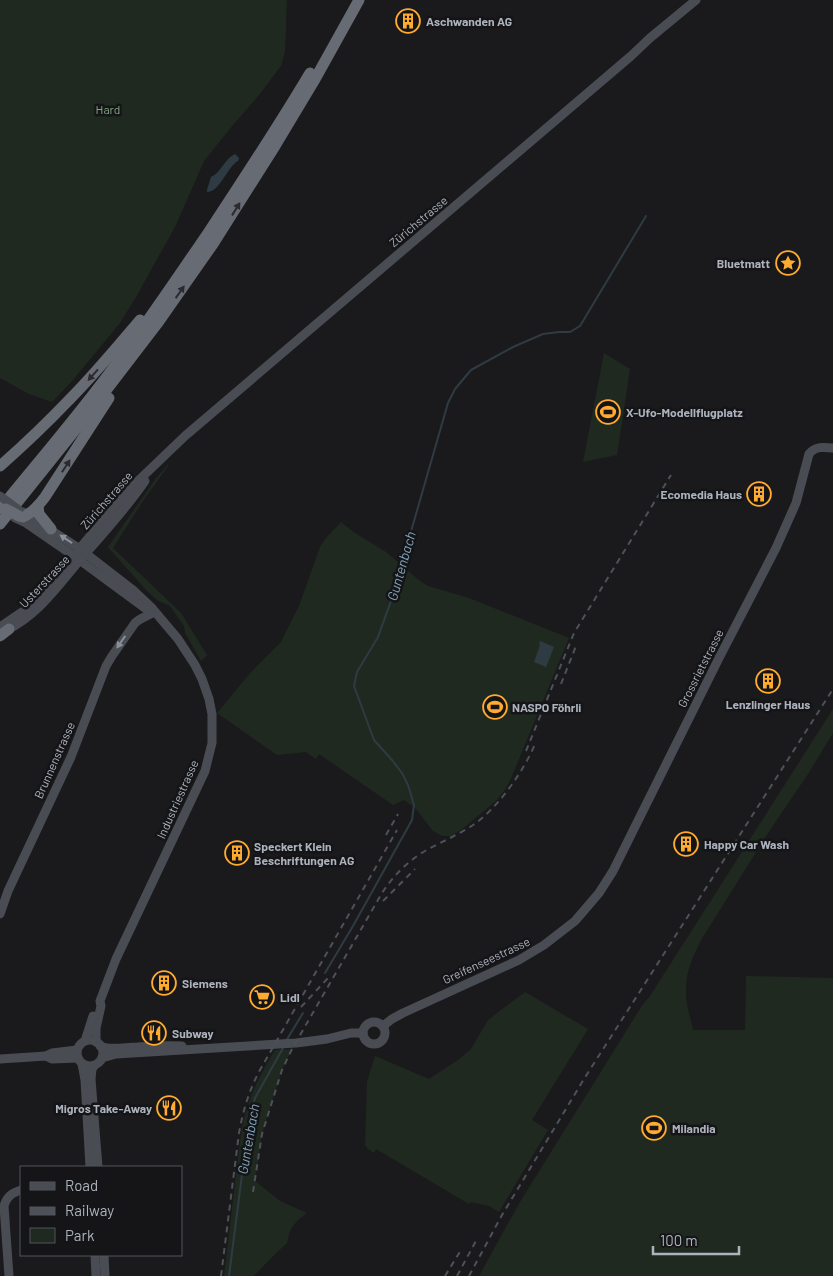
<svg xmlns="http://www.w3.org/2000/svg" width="833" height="1276" font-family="Barlow,sans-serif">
  <rect width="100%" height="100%" fill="#1a1a1d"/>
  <g fill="#202920">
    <polygon points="0,0 287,0 285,51 281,66 259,95 233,125 204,161 176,225 136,297 120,323 73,380 52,402 29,394 0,378"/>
    <polygon points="604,353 630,369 617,455 583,462"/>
    <polygon points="168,464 168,466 143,501 113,548 181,613 207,655 201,661 185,633 184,626 170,606 157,600 147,591 108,547 154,481"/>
    <polygon points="341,522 355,533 386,552 420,581 428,586 469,598 569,638 512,776 506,788 497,800 461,830 451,836 442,836 433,831 415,808 404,800 393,805 319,754 316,759 306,752 277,755 217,713 251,672 281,642 299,606 320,547 325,539"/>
    <path d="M833 709V733L808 774 770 830 701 940C694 954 686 971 686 988 685 1002 690 1016 693 1030H745L746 976 833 978V1276H479L520 1202 643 1004 650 996Z"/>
    <polygon points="525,992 588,1029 532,1120 548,1130 499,1212 489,1206 471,1202 469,1204 376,1149 374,1153 367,1148 365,1145 367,1082 375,1056 429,1079 458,1060 471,1049 488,1020"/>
    <path d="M292 1049 282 1070 262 1134 255 1181 280 1201 307 1213 299 1219 292 1227 289 1234 287 1243 269 1260 254 1276H224L241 1134C247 1100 257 1080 275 1050Z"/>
  </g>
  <g fill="#2f3b43">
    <path d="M235 154 239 158 238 161C227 167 220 192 207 192V190L211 177C222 172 224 159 235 154Z"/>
    <polygon points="540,641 554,647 546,667 534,662 540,645 539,644"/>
  </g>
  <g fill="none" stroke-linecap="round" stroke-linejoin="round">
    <g stroke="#2f3b43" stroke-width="2">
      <polyline points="325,973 353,926 412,820 414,805 408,785 402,773 392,760 374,740 354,686 357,672 378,637 391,601 448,403 455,389 471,370 513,347 543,334 559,332 570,332 580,326 646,216"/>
      <polyline points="286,1041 303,1013"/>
      <polyline points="229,1276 249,1120 255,1098 283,1048"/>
    </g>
    <g stroke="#494c53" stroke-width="9">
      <polyline points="23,512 80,549 133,590 151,607 178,639 195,665 202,679 209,699 212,714 212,743 205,771 116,959 100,1001 101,1006 96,1028 96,1042"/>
      <polyline points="15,518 26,523 74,556 146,609"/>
      <polyline points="0,627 25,610 39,597 122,498 138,481 185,436 631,56 650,38 696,0"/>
      <path d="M5 631C37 616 57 587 79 561 102 535 126 509 145 481"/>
      <path d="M0 914 8 891 71 757 106 666 112 656 135 623C140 618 148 616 154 612"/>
      <circle cx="374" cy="1033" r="11"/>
      <path d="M383 1026 392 1019 403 1013 519 960 544 945 575 921 599 893 613 871 719 658 776 548 796 503 809 454C815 446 824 447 833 448"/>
      <circle cx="90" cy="1053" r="13"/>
      <polyline points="85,1041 93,1016"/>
      <path d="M100 1046C111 1051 125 1047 137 1047 152 1046 167 1045 182 1046"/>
      <polyline points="46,1056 52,1053 77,1050"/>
      <polyline points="102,1058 116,1054 296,1043 327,1039 351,1033 363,1033"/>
      <polyline points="0,1059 46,1056 52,1059 78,1058"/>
      <polyline points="82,1064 85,1080 90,1167"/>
      <polyline points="94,1066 92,1069 91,1079 98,1167"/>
      <polyline points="95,1255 96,1276"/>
      <polyline points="104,1255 105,1276"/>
      <path d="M9 1276 4 1206C7 1196 12 1193 21 1190"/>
    </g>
    <g stroke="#676b74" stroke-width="11">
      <path d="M0 466C24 445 47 423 69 400 94 375 117 347 140 320"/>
      <polyline points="38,506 39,514 51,529"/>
      <path d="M0 509C38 462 78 416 114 367 147 323 177 278 208 233 243 180 278 127 310 73"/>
      <path d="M19 516 23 517C32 513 39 505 45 497L109 398"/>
      <polyline points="0,524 88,414 157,324 213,244 275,146 314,81 359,0"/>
      <polyline points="0,636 9,629"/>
    </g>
    <g stroke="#4e5158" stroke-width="2" stroke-dasharray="6 5" stroke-linecap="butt">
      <polyline points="561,684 576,646"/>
      <polyline points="526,751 574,633 671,475"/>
      <polyline points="386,835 398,814"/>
      <polyline points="383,901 415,869"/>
      <polyline points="301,1007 328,978"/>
      <path d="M253 1192 262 1134 282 1070 292 1049 382 893C393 876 408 861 425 851 441 842 458 835 473 825 497 809 524 771 535 744"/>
      <path d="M221 1276 239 1133C243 1111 249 1090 260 1070L397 830"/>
      <polyline points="445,1276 461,1250"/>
      <polyline points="457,1276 477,1239"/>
      <polyline points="469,1276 502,1215 584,1079 833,689"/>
    </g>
    <polyline stroke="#494c53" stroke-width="9" points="0,496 19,510"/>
    <polyline stroke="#676b74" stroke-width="11" points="6,509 19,516"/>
  </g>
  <defs><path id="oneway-solid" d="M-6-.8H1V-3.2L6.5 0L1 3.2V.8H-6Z" transform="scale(1.25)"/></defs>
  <g fill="#2a2a2f">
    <use href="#oneway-solid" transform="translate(236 209) rotate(-58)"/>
    <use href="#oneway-solid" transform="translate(180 292) rotate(-55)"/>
    <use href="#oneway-solid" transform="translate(93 375) rotate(132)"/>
    <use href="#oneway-solid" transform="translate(66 466) rotate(-57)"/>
  </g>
  <g fill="#898f98">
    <use href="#oneway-solid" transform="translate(66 539) rotate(-146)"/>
    <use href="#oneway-solid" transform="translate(121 642) rotate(125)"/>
  </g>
  <defs>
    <g id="building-ring" transform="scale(1.25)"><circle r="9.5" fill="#151518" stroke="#ffab30" stroke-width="1.5"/><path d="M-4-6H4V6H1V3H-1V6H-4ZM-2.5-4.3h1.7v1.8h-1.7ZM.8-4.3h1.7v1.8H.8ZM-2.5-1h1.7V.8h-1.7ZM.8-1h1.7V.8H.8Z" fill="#ffab30"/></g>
    <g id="sight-ring" transform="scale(1.25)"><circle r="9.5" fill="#151518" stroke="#ffab30" stroke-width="1.5"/><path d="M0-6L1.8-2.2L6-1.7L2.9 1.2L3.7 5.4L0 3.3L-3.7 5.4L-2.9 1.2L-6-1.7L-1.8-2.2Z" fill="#ffab30"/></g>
    <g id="stadium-ring" transform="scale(1.25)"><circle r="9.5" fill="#151518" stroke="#ffab30" stroke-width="1.5"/><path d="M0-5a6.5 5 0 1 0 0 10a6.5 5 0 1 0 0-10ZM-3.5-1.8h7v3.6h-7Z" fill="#ffab30"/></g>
    <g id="supermarket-ring" transform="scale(1.25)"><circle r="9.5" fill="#151518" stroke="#ffab30" stroke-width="1.5"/><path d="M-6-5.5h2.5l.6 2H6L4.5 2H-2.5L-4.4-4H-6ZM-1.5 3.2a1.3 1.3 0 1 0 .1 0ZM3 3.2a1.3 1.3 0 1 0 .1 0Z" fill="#ffab30"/></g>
    <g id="restaurant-ring" transform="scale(1.25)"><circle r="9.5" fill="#151518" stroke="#ffab30" stroke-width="1.5"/><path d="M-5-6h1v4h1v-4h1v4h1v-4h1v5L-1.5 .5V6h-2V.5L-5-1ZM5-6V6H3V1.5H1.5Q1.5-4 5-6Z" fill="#ffab30"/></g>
  </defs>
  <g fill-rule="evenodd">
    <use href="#building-ring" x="408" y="21"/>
    <use href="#sight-ring" x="788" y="263"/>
    <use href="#stadium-ring" x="608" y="412"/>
    <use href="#building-ring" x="759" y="494"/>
    <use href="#building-ring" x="768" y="681"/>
    <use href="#stadium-ring" x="495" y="707"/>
    <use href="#building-ring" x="686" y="844"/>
    <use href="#building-ring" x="237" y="853"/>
    <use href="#building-ring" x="164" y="983"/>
    <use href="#supermarket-ring" x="262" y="997"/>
    <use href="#restaurant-ring" x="154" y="1033"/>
    <use href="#restaurant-ring" x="169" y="1108"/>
    <use href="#stadium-ring" x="654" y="1128"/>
  </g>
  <g text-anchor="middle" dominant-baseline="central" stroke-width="5" stroke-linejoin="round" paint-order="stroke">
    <g font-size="12" font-weight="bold" fill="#acb3bd" stroke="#151518" text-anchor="start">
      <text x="426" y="21">Aschwanden AG</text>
      <text x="770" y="263" text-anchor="end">Bluetmatt</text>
      <text x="626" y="412">X-Ufo-Modellflugplatz</text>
      <text x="742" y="494" text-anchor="end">Ecomedia Haus</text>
      <text x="768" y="704" text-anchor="middle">Lenzlinger Haus</text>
      <text x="512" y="707">NASPO Föhrli</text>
      <text x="704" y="844">Happy Car Wash</text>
      <text x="254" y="846">Speckert Klein<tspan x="254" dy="14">Beschriftungen AG</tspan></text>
      <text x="182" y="983">Siemens</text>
      <text x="280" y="997">Lidl</text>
      <text x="172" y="1033">Subway</text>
      <text x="152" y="1108" text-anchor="end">Migros Take-Away</text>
      <text x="672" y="1128">Milandia</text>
    </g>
    <g font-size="12" fill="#82aa82" stroke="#151518">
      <text x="108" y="109">Hard</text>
    </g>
    <g font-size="12" fill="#acb3bd" stroke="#151518">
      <text transform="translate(418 221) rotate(-40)">Zürichstrasse</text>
      <text transform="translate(106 500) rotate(-49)">Zürichstrasse</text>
      <text transform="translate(44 581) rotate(-47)">Usterstrasse</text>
      <text transform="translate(700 668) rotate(-63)">Grossrietstrasse</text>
      <text transform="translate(54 760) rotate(-66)">Brunnenstrasse</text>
      <text transform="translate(177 799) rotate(-66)">Industriestrasse</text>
      <text transform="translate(486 960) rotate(-25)">Greifenseestrasse</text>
    </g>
    <g font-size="14" font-style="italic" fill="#81a4ba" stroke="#151518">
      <text transform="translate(401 566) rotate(-74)">Guntenbach</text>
      <text transform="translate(248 1139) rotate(-80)">Guntenbach</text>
    </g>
  </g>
  <rect x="20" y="1166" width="162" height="90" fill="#151518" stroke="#51545a"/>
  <rect x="30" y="1182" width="25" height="8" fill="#494c53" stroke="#51545a"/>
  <text x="65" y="1191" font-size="15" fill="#acb3bd">Road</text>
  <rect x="30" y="1207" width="25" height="8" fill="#4e5158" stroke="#51545a"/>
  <text x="65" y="1216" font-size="15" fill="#acb3bd">Railway</text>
  <rect x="30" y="1228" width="25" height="15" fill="#202920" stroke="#51545a"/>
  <text x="65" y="1241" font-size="15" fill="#acb3bd">Park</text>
  <path d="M653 1246v8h86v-8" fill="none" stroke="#acb3bd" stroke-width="2.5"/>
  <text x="660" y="1246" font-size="15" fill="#acb3bd" stroke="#151518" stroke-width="4" paint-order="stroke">100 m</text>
</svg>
